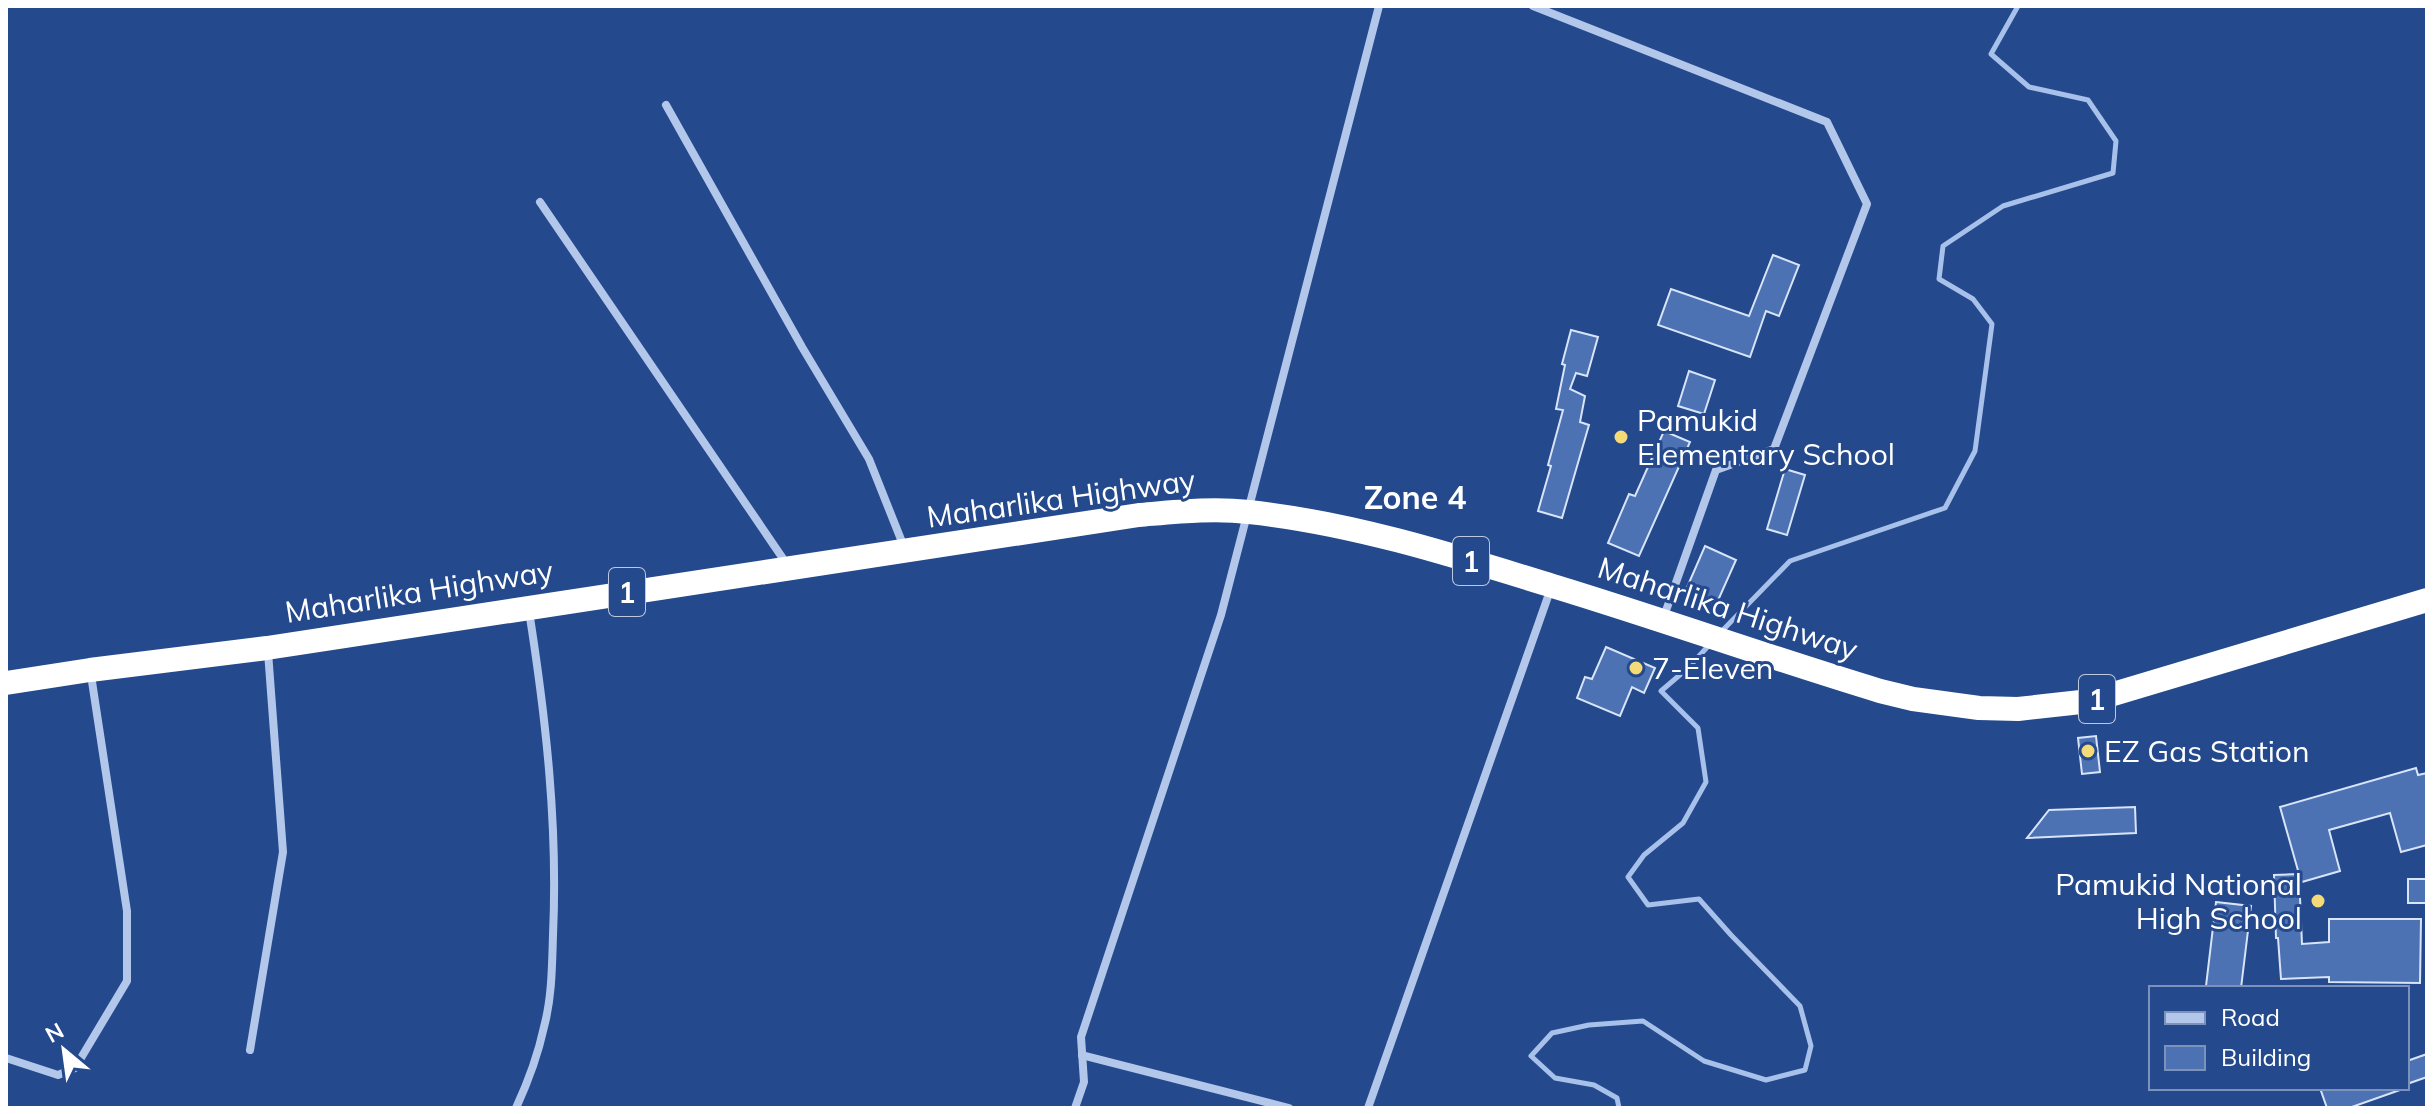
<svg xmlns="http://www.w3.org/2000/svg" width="2433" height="1114" font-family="Mulish,sans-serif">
  <rect width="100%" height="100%" fill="#24498c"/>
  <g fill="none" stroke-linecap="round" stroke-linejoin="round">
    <g stroke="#a7c1eb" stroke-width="5">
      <polyline points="1720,633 1790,561 1945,508 1975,451 1992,324 1973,299 1939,279 1943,246 2003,206 2113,173 2116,141 2088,100 2029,87 1991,54 2018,6"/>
      <polyline points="1619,1108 1617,1098 1594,1085 1555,1078 1531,1056 1552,1033 1589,1025 1643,1021 1704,1061 1766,1080 1805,1070 1811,1046 1800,1006 1731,935 1699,899 1648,905 1628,877 1644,855 1683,823 1706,782 1698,728 1661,691 1688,668 1711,643"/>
    </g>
  </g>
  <g fill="#4d72b3" stroke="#d8e4f8" stroke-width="2">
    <polygon points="1773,255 1799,265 1779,316 1766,311 1750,357 1658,325 1671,289 1749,316"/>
    <polygon points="1571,330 1598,337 1587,376 1576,373 1570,389 1585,396 1580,422 1589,425 1562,518 1538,511 1551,466 1548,465 1563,410 1556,409 1565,365 1562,364"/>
    <polygon points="1689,371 1715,380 1704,414 1678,406"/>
    <polygon points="1664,431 1690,442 1639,556 1608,543 1629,494 1635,496"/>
    <polygon points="1785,469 1805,475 1787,535 1767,529"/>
    <polygon points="1705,546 1736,560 1716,605 1685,592"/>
    <polygon points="1606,647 1655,668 1644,693 1632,687 1620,716 1577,698 1585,677 1592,679"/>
    <polygon points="2096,736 2100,772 2082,774 2078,738"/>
    <polygon points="2416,768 2418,775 2427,773 2427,845 2401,852 2390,813 2329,830 2340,871 2302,882 2299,874 2302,944 2329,942 2329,919 2421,919 2420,983 2329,982 2329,977 2281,979 2278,938 2276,938 2274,875 2299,874 2280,807"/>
    <polygon points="2135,807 2136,833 2027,838 2049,810"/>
    <rect x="2408" y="879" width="19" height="24"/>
    <polygon points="2216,902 2251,906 2241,988 2206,986"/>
    <polygon points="2427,1054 2427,1077 2407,1084 2407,1061"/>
    <polygon points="2320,1088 2400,1088 2400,1090 2349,1108 2327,1108"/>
  </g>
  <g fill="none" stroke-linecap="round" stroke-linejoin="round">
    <g stroke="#b3c7eb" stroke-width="8">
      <polyline points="1533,6 1827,122 1867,204 1774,449 1716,470 1663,619"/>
      <polyline points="666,105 802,347 869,459 904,547"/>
      <polyline points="540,202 786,563"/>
      <polyline points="250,1050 283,852 268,652"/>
      <polyline points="1082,1055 1289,1108"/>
      <polyline points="6,1058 58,1075 75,1068 127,981 127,911 91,675"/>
      <path d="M516 1108C528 1082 538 1055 544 1027 552 997 552 966 553 935 558 826 546 719 529 611"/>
      <polyline points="1075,1108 1084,1082 1081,1037 1221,615 1379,6"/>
      <polyline points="1368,1108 1551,588"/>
    </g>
    <path stroke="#fff" stroke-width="24" d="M6 683 90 670 267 648 1139 515C1176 512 1212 508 1249 512 1353 523 1456 556 1556 587 1664 620 1771 658 1880 691L1913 699 1979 708 2018 709 2090 701 2427 600"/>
  </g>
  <g fill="#f5db77" stroke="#24498c" stroke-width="3">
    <circle cx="1621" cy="437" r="8"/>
    <circle cx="1636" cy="668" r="8"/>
    <circle cx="2088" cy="751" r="8"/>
    <circle cx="2318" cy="901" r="8"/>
  </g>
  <g text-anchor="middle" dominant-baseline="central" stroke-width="6" stroke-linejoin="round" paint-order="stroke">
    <g fill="#24498c" stroke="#bdc8dc" stroke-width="2">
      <rect x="1453" y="537" width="36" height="48" rx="6"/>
      <rect x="609" y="568" width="36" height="48" rx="6"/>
      <rect x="2079" y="675" width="36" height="48" rx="6"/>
    </g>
    <g font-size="28" font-weight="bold" fill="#fff">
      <text x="1471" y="561">1</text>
      <text x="627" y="592">1</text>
      <text x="2097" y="699">1</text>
    </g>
    <g font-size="30" fill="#fff" stroke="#24498c" text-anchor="start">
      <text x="1637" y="420">Pamukid<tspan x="1637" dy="34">Elementary School</tspan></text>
      <text x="1652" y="668">7-Eleven</text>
      <text x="2104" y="751">EZ Gas Station</text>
      <text x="2302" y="884" text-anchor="end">Pamukid National<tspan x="2302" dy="34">High School</tspan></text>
    </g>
    <g font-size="30" fill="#fff" stroke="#24498c">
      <text transform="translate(1061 498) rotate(-8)">Maharlika Highway</text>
      <text transform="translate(419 591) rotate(-9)">Maharlika Highway</text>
      <text transform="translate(1728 608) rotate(18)">Maharlika Highway</text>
    </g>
    <g font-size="32" font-weight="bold" fill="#fff" stroke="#24498c">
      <text x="1415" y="497">Zone 4</text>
    </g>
  </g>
  <rect width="2433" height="1114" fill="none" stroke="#ffffff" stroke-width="16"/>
  <rect x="2149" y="986" width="260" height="104" fill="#24498c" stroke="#7c92ba" stroke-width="2"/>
  <rect x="2165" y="1012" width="40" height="12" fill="#b3c7eb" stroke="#7c92ba" stroke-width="2"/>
  <text x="2221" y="1026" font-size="24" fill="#ffffff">Road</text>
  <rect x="2165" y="1046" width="40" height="24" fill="#4d72b3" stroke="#7c92ba" stroke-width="2"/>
  <text x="2221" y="1066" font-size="24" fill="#ffffff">Building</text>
  <g transform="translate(64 1050) rotate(331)" stroke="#24498c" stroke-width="6" paint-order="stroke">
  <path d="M0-6L14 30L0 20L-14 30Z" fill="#ffffff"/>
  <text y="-12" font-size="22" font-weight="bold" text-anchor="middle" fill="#ffffff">N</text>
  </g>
</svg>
